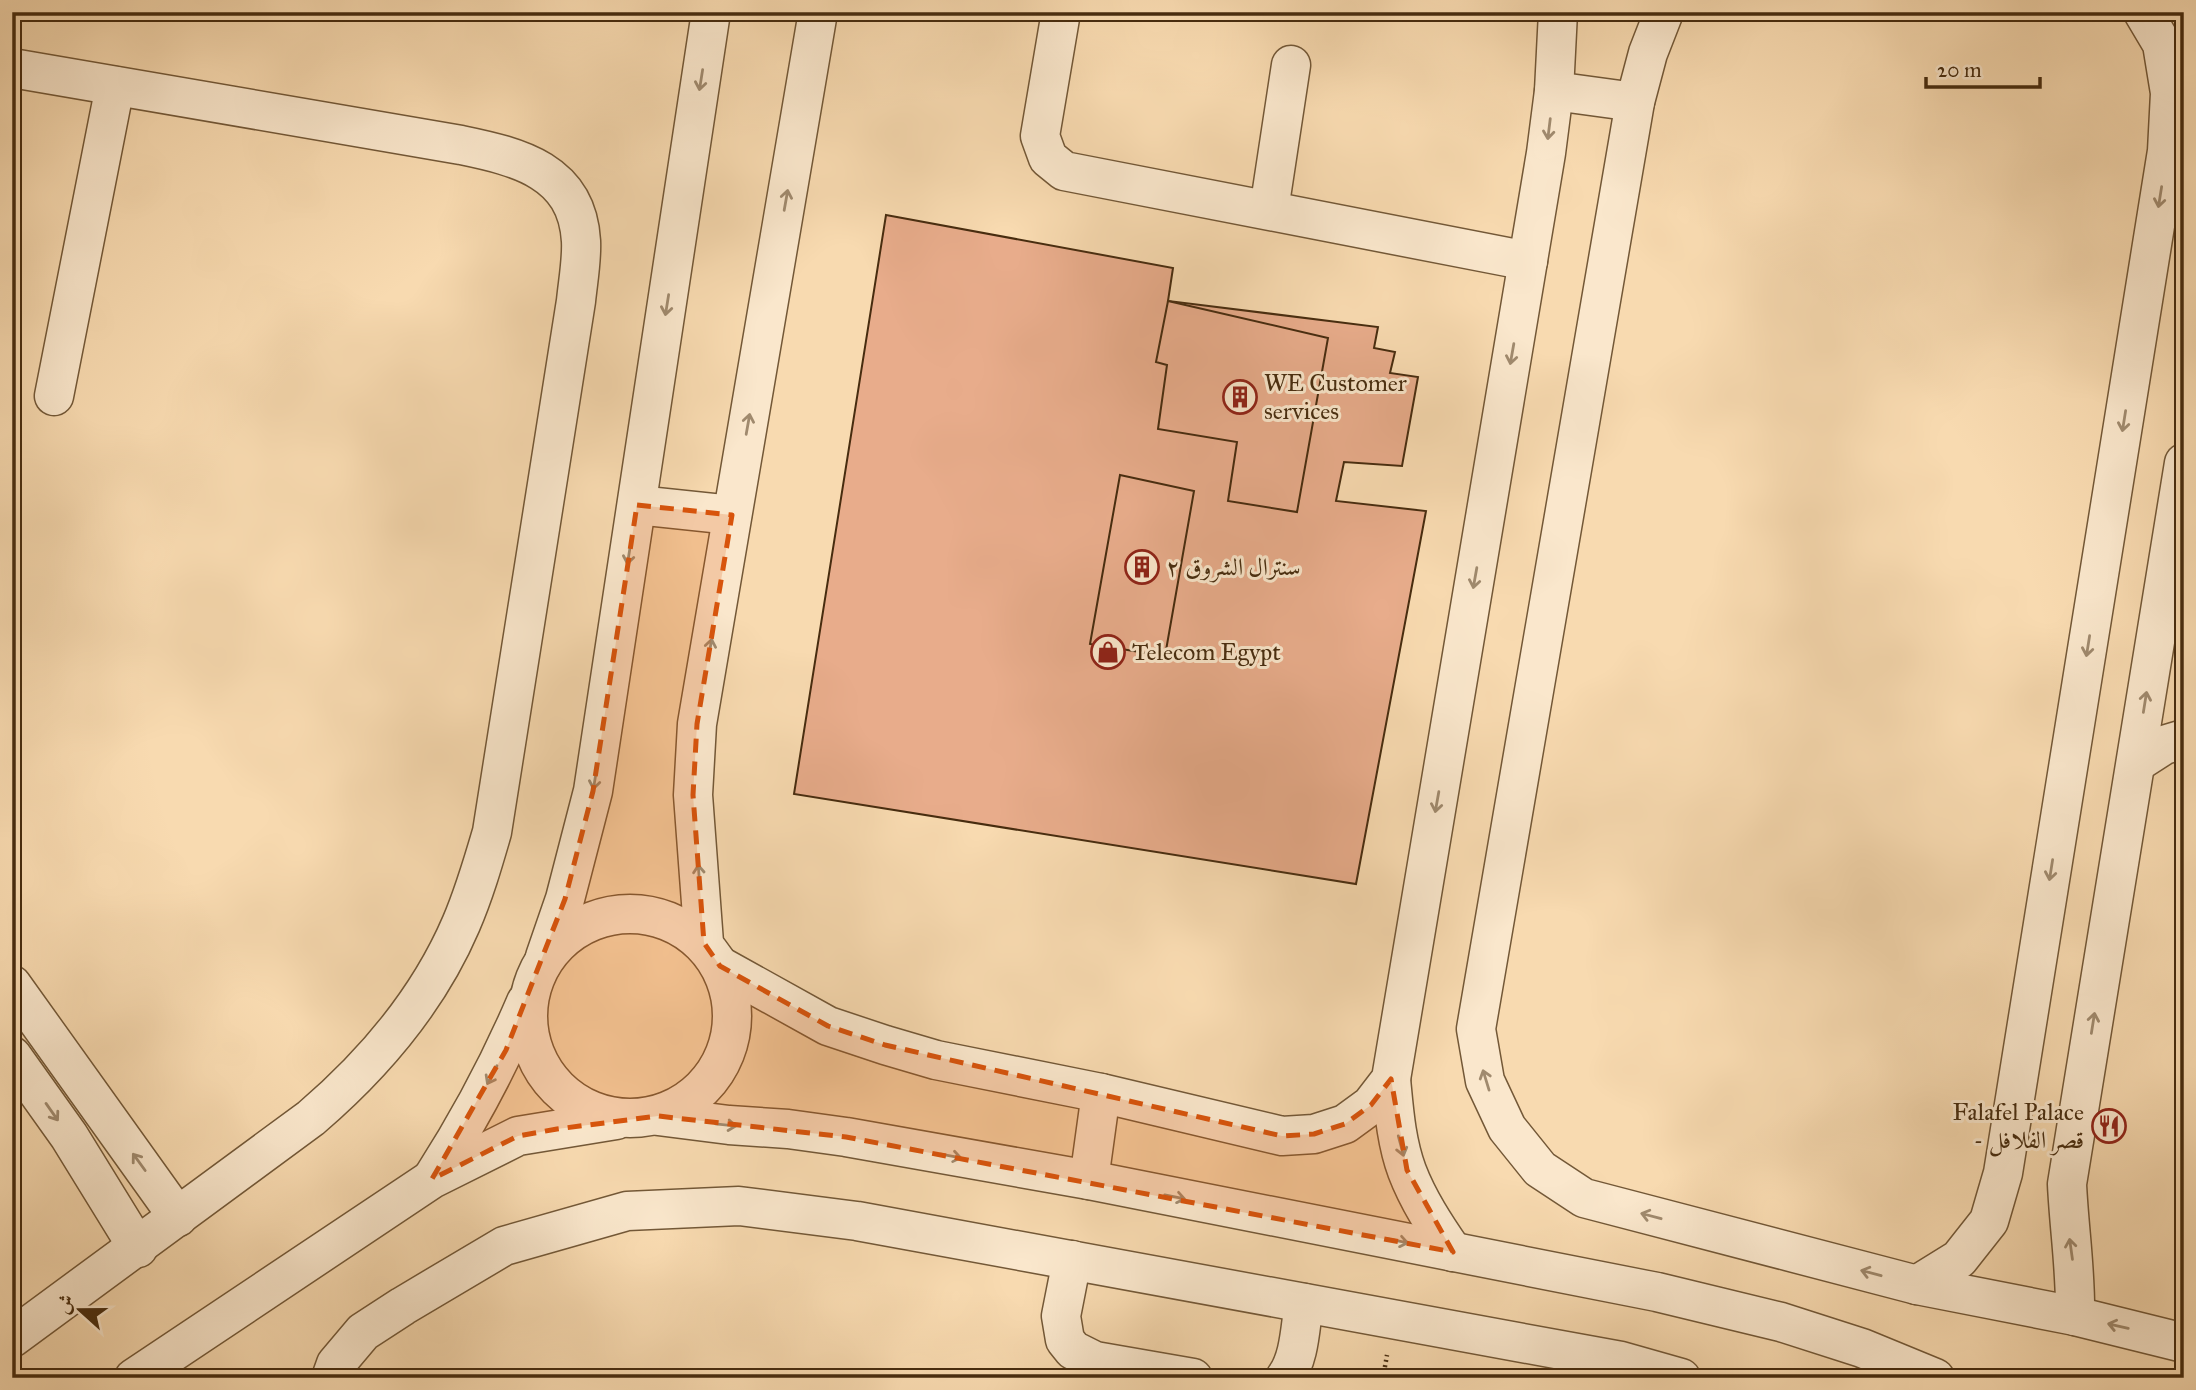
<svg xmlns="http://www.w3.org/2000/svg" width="2196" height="1390" font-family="'IM FELL Great Primer',Amiri,serif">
  <rect width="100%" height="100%" fill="#f8dab0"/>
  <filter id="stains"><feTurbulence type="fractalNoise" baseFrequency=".00286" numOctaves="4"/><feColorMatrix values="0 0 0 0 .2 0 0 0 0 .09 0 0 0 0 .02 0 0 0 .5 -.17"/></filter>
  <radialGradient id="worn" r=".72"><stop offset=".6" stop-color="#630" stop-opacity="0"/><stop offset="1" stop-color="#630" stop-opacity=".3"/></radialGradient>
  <g fill="#e8ac8b" stroke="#472c0f" stroke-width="2">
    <polygon points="886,215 1173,268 1168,301 1378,327 1374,348 1395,352 1390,373 1418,377 1402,466 1344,462 1336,501 1426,511 1356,884 794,794"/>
    <polygon points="1168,301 1328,338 1297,512 1228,501 1237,442 1158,429 1167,365 1156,362"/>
    <polygon points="1120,475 1194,491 1165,656 1090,644"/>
  </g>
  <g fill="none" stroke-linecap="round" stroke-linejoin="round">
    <g stroke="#735837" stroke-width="41">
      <g id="minor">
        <polyline points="1061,12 1040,136 1048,158 1064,171 1528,261"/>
        <polyline points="1664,12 1648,53 1635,102 1476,1029 1485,1081 1507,1128 1540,1169 1584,1198 1917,1285 2075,1316 2184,1343"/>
        <path d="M12 68 461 145C519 157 577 171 581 241 582 260 578 281 576 301L492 832C483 863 474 894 461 924 428 1001 374 1064 311 1118L12 1338"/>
        <polyline points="1554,91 1635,102"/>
        <polyline points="1269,210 1291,65"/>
        <polyline points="54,396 115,86"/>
        <polyline points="637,505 732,515"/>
        <polyline points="2136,763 2164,745 2184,739"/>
        <circle cx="630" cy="1016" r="102"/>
        <polyline points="704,943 693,795 697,724 818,12"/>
        <polyline points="545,957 565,899 593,791 711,12"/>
        <polyline points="720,966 828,1026 885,1045 936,1060 1101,1093 1282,1136 1314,1134 1345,1124 1371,1105 1391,1079 1546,153 1554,91 1558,12"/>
        <polyline points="12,985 178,1217"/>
        <polyline points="12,1056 69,1136 138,1248"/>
        <path d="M1391 1079C1394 1110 1396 1141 1407 1171 1418 1200 1435 1226 1453 1252"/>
        <polyline points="658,1116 729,1125 788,1129 846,1137 1089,1180 1657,1292 1781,1322 1862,1348 1935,1378"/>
        <path d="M433 1177C469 1121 500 1063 526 1002"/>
        <polyline points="1089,1180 1101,1093"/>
        <polyline points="1072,1260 1061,1316 1065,1340 1073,1350 1095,1361 1193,1378"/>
        <polyline points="1917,1285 1959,1259 1989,1221 2003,1173 2167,151 2170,93 2162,44 2143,12"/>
        <path d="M2075 1316C2076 1272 2069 1228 2067 1184L2184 463"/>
        <polyline points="134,1378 432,1179 518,1136 616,1120"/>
        <polyline points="331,1378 336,1364 363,1332 403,1306 504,1246 627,1211 739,1206 857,1221 1621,1361 1681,1378"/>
        <path d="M1285 1378C1300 1358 1300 1327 1304 1303"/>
      </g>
    </g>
    <polyline stroke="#472c0f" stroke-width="4.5" stroke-dasharray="2 3.5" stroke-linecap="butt" points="1383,1378 1387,1355"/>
    <use href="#minor" stroke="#fae7cc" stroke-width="38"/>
  </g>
  <defs><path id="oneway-shaft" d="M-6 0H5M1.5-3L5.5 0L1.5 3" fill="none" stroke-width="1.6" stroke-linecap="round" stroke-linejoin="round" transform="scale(1.75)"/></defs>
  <g stroke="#a08a6e">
    <use href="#oneway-shaft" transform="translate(701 80) rotate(99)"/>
    <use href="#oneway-shaft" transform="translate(1549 129) rotate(97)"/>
    <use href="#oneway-shaft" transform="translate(2160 197) rotate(99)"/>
    <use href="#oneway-shaft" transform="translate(786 200) rotate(-80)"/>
    <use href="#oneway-shaft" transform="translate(667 305) rotate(99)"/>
    <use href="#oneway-shaft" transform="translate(1512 354) rotate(100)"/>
    <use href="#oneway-shaft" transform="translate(2124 421) rotate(99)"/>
    <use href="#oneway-shaft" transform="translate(748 424) rotate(-80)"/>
    <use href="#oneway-shaft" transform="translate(629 554) rotate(99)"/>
    <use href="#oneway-shaft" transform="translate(1475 578) rotate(100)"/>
    <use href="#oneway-shaft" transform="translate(2088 646) rotate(99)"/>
    <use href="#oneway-shaft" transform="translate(710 649) rotate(-80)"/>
    <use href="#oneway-shaft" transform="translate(2145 702) rotate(-81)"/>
    <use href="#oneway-shaft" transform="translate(595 779) rotate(99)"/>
    <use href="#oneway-shaft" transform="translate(1437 802) rotate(100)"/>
    <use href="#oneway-shaft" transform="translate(2051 870) rotate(99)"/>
    <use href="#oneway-shaft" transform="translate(699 875) rotate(-94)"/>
    <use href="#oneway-shaft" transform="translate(2093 1023) rotate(-81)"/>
    <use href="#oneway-shaft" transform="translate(492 1075) rotate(118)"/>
    <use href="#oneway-shaft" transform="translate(1486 1080) rotate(-107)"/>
    <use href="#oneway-shaft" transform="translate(52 1112) rotate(55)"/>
    <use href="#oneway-shaft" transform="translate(726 1125) rotate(6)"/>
    <use href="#oneway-shaft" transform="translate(1401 1146) rotate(75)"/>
    <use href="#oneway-shaft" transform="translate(951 1156) rotate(10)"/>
    <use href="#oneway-shaft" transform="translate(139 1162) rotate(-126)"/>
    <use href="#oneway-shaft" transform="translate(1175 1197) rotate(11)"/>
    <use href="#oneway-shaft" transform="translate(1651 1216) rotate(-165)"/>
    <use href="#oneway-shaft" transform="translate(1398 1241) rotate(11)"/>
    <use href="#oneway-shaft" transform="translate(2071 1249) rotate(-98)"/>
    <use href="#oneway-shaft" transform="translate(1871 1273) rotate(-165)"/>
    <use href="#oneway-shaft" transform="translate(2118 1326) rotate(-167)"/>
  </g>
  <path fill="#d8540c" fill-opacity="0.2" stroke="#d8540c" stroke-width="5" stroke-dasharray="14 9" stroke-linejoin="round" d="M637 505 732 515 697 724 693 795 704 943 720 966 828 1026 885 1045 1282 1136 1314 1134 1345 1124 1371 1105 1391 1079 1407 1170 1453 1252 846 1137 658 1116 557 1129 518 1136 432 1179 506 1050 565 899 593 791Z"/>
  <defs>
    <g id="building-ring" transform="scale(1.75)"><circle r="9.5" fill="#fae7cc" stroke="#8f2418" stroke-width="1.5"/><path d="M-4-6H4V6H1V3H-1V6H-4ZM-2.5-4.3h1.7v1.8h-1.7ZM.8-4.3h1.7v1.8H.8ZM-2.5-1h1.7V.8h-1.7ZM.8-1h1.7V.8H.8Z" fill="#8f2418"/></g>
    <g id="shop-ring" transform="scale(1.75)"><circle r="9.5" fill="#fae7cc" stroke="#8f2418" stroke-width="1.5"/><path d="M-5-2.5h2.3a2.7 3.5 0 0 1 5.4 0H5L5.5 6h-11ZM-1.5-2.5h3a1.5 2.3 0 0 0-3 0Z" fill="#8f2418"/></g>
    <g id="restaurant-ring" transform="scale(1.75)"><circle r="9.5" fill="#fae7cc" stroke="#8f2418" stroke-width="1.5"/><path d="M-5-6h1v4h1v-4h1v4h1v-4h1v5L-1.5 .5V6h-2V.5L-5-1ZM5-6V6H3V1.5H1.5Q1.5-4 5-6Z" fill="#8f2418"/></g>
  </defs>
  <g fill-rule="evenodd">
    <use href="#building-ring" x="1240" y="397"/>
    <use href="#building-ring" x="1142" y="567"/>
    <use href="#shop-ring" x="1108" y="652"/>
    <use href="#restaurant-ring" x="2109" y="1126"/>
  </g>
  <g text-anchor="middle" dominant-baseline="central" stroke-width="6" stroke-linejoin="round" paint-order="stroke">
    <g font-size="24" fill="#472c0f" stroke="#fae7cc" text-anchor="start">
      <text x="1264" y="383">WE Customer<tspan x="1264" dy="28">services</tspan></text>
      <text x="1166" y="567">سنترال الشروق ٢</text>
      <text x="1132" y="652">Telecom Egypt</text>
      <text x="2084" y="1112" text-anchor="end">Falafel Palace<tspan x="2084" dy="28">- قصر الفلافل</tspan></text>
    </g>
  </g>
  <rect width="2196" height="1390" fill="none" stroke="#f8dab0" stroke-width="42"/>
  <rect x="14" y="14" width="2168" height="1362" fill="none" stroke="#472c0f" stroke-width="3.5"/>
  <rect x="21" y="21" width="2154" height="1348" fill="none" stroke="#472c0f" stroke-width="2"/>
  <g transform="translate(80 1310) rotate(291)" stroke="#fae7cc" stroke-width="5" paint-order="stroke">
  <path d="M0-5L12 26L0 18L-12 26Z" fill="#472c0f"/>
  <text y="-10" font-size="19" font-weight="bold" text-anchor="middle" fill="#472c0f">ش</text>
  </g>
  <path d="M1926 77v10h114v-10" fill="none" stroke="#472c0f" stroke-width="3.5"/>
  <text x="1937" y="77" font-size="21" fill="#472c0f" stroke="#fae7cc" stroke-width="5" paint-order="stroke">20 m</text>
  <rect width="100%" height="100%" filter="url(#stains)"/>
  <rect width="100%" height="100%" fill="url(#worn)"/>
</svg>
